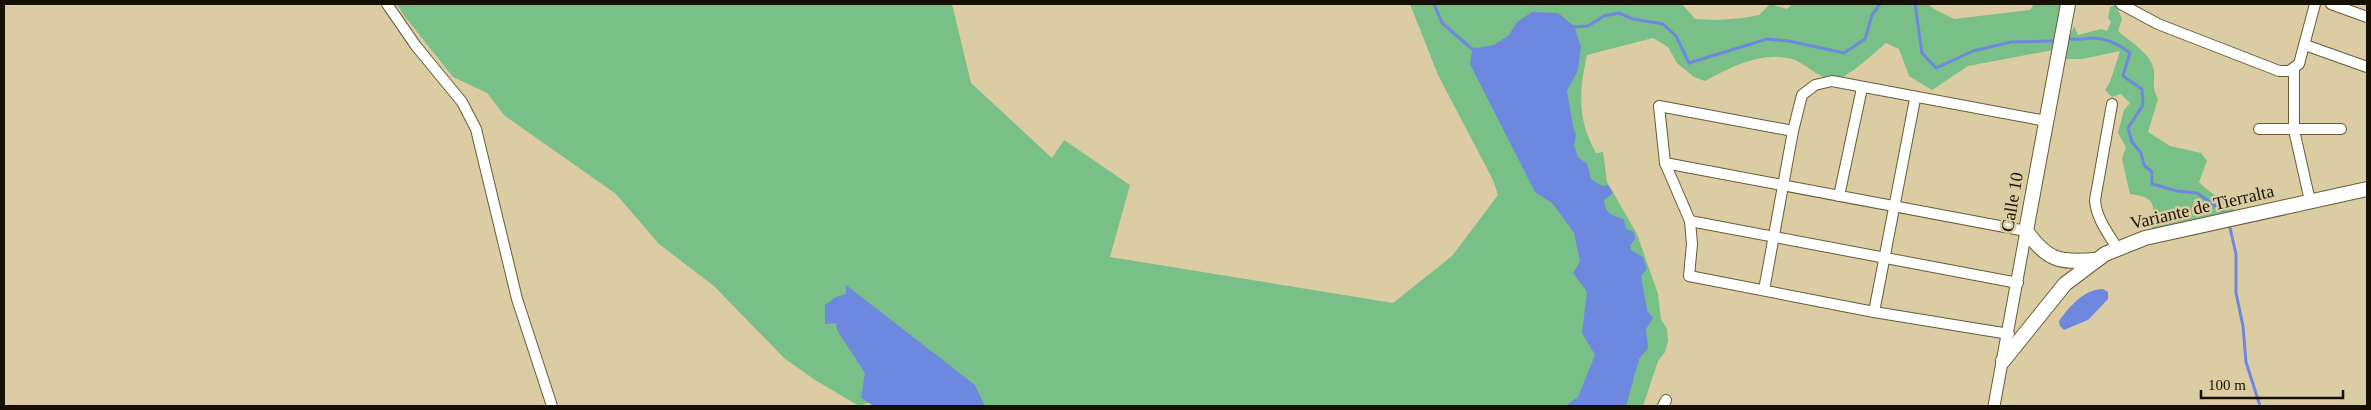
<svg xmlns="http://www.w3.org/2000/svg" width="2371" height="410" font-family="Georgia,serif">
  <rect width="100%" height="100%" fill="#dbcca3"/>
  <g fill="#79bf88">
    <path d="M397 4H952L971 83 1052 158 1064 140 1130 185 1110 257 1393 303 1452 256 1498 195 1493 180 1438 75 1410 4H1682L1695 19 1717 20 1743 18 1759 15 1770 4 1787 9 1792 4H1928L1934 9 1954 19 2030 10 2034 4H2063L2053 50 1968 66 1932 90 1909 76 1899 49 1886 43C1875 52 1852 74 1840 78 1825 85 1806 63 1792 59 1762 51 1731 67 1705 81L1694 77 1677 63 1668 47 1653 38 1587 55C1579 92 1577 119 1596 153L1603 152 1607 182 1637 234 1658 294 1661 320 1667 328 1668 341 1665 352 1658 361 1643 406H871V402L859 406 815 380 784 358 714 286 659 244 616 194 505 116 487 93 453 77 402 13Z"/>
    <path d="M2116 5 2122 19 2118 31C2130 42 2153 54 2154 72 2155 87 2151 83 2158 99L2148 132 2170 146 2201 153 2207 161 2199 182C2210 194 2224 200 2236 212L2152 229C2155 205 2156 197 2130 194L2122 159 2126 147 2118 133 2124 110 2130 103 2121 94 2112 97 2105 90 2110 82 2120 51 2082 59H2061L2074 26 2078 35 2101 29 2107 31 2111 22 2108 18 2110 7Z"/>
  </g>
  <g fill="#6f88df">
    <path d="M1532 12 1558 13 1574 26 1581 47 1578 70 1567 91 1573 126 1576 135 1574 146 1578 157 1587 164 1591 179 1602 186 1608 185 1613 193 1604 200C1605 213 1612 216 1624 219L1626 229 1634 232 1635 239 1630 245 1631 250 1643 257 1647 269 1641 276 1647 310 1653 318 1646 329 1648 348 1639 359 1626 406H1565L1578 397 1595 355 1582 333 1587 292 1573 273 1580 262 1574 233 1553 204 1535 192 1470 64 1472 49 1494 45 1509 35 1517 22Z"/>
    <polygon points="846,285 975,385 985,406 874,406 861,398 865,373 837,330 836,323 825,324 825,305 836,297 846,294"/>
    <path d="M2103 289 2108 292V299L2088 320 2064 330 2060 326 2059 321C2069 307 2084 289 2103 289Z"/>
  </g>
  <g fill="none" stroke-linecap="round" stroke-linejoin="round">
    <g stroke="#6f88df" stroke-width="3">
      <polyline points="1434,4 1442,23 1472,49 1476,49"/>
      <polyline points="1915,4 1922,53 1936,68 1973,51 2011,42 2054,41"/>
      <polyline points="1572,27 1588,26 1604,16 1619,13 1633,19 1663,24 1676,36 1689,63 1767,39 1789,41 1844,53 1865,39 1872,15 1880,4"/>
      <path d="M2066 38C2076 41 2084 38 2093 38 2106 38 2120 45 2130 53L2123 76 2142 89 2143 105 2128 128 2132 142 2141 153 2144 165 2152 172V184L2177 191 2197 193 2223 211"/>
      <polyline points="2230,228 2236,254 2236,293 2243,326 2246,362 2260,406"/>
    </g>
    <g stroke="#685b36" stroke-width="12">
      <g id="minor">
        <polyline points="387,4 416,46 462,102 476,129 517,299 552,406"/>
        <polyline points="2121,4 2158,24 2279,71 2289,71 2299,64 2315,4"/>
        <polyline points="2331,4 2367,17"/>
        <polyline points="2305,45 2367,67"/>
        <polyline points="2294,69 2294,130 2310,201"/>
        <path d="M2112 104 2095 200C2096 218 2108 233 2117 248"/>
        <polyline points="2259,129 2341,129"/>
        <polyline points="1793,131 1659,106 1665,163 1690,221 1692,244 1689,276 1874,312 2009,334"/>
        <polyline points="1665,163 2026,231"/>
        <polyline points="1839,196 1862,88"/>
        <polyline points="1690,221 2018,283"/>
        <polyline points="1764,290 1793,131 1802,95 1815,85 1832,81 2046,121"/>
        <polyline points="1874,312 1915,99"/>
        <polyline points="1663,406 1666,400"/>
      </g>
    </g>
    <g stroke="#685b36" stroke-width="13">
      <polyline id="tertiary" points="1994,406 2026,231"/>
    </g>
    <g stroke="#685b36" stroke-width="16">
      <g id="secondary">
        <path d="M2068 4 2026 231C2047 260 2059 263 2094 260"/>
        <polyline points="2003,361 2065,284 2105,254 2145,238 2367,189"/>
      </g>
    </g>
    <use href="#minor" stroke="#fff" stroke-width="10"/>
    <use href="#tertiary" stroke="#fff" stroke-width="11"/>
    <use href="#secondary" stroke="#fff" stroke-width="14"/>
  </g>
  <g text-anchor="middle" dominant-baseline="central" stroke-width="5" stroke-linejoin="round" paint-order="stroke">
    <g font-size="18" fill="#161003" stroke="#dbcca3">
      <text transform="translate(2012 202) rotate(-80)">Calle 10</text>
      <text transform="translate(2202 207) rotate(-13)">Variante de Tierralta</text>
    </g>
  </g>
  <rect width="2371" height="410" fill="none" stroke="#161003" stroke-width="10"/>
  <path d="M2201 390v8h142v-8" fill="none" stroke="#161003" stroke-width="2.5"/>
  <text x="2208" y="390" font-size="15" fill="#161003" stroke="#dbcca3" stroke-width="4" paint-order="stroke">100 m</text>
</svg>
